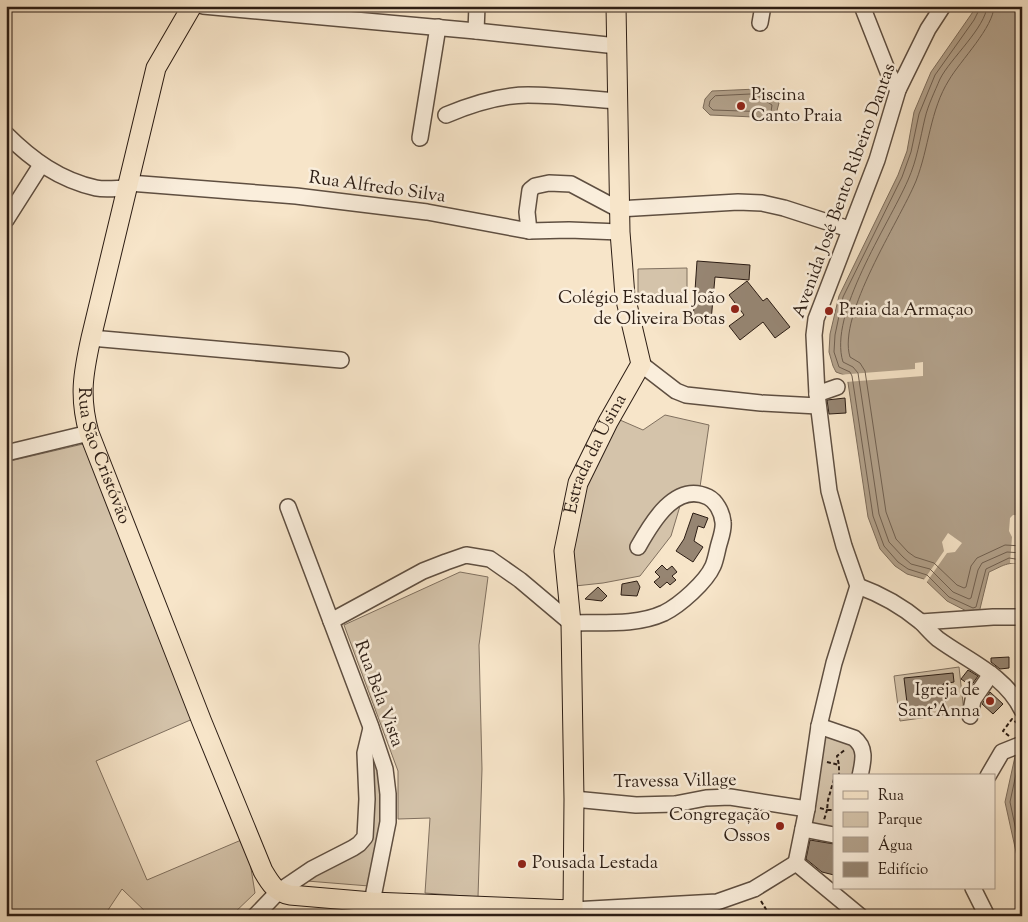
<svg xmlns="http://www.w3.org/2000/svg" width="1028" height="922" font-family="'Sorts Mill Goudy',serif">
  <rect width="100%" height="100%" fill="#f7e5c9"/>
  <filter id="stains"><feTurbulence type="fractalNoise" baseFrequency=".004" numOctaves="4"/><feColorMatrix values="0 0 0 0 .2 0 0 0 0 .09 0 0 0 0 .02 0 0 0 .5 -.17"/></filter>
  <radialGradient id="worn" r=".72"><stop offset=".6" stop-color="#630" stop-opacity="0"/><stop offset="1" stop-color="#630" stop-opacity=".3"/></radialGradient>
  <g fill="#d4c3aa" stroke="#80705f">
    <polygon points="687,268 687,295 638,296 638,269"/>
    <polygon points="665,415 709,425 700,487 680,506 671,536 640,576 603,583 575,586 573,551 586,483 620,420 643,430"/>
    <polygon points="83,444 195,718 96,761 147,880 246,838 255,893 231,916 150,916 122,889 104,916 6,916 6,462"/>
    <polygon points="460,572 488,577 479,645 482,769 478,897 425,893 430,818 398,819 398,771 344,625"/>
    <polygon points="959,667 964,712 900,721 894,676"/>
    <path d="M822 735C853 742 862 739 854 776H834V832L805 826Z"/>
    <polygon points="372,741 379,770 382,822 369,886 307,881 316,871 366,846"/>
  </g>
  <g fill="#b2a18b" stroke="#7c6c5b">
    <path d="M977 6H1022V567C1012 558 999 568 989 572L978 617 947 601 924 579 907 574 895 566 880 549 868 517 847 376 836 372 833 366 829 352 830 334 839 296 898 175 907 151 914 112 931 72Z"/>
    <polygon points="757,89 779,103 775,118 710,115 703,108 705,99 712,91"/>
    <polygon points="1016,752 1022,754 1022,879 1005,802"/>
  </g>
  <g fill="#f7e5c9">
    <polygon points="923,362 923,376 846,382 845,378 837,375 915,369 915,363"/>
    <polygon points="1013,515 1022,516 1022,541 1019,564 1010,563 1012,537 1009,531 1010,518"/>
    <polygon points="948,533 962,543 955,552 947,553 926,583 923,581 944,551 942,542"/>
  </g>
  <g fill="none" stroke-linecap="round" stroke-linejoin="round">
    <g stroke="#6f5f50" stroke-width="1">
      <polyline points="981,6 974,20 935,75 919,114 911,152 902,177 843,297 835,335 834,352 839,367 850,372 852,376 873,516 884,546 898,562 908,569 927,575 949,597 973,608 976,607 986,569 1009,558 1022,560"/>
      <path d="M987 6C986 27 950 59 940 79 935 91 928 105 925 118 920 139 917 160 908 180 888 226 828 314 843 362L853 367 858 373 879 514 889 542 903 557 911 564 930 569 953 592 969 599 971 598 978 570 982 563 1007 552 1022 553"/>
      <path d="M994 6C994 27 960 61 949 80 930 110 929 148 916 181 899 222 837 315 850 357L860 363 865 371 886 512 896 539 908 552 915 557 934 563 957 585 964 588 966 587 971 566 977 558 1005 545 1022 546"/>
      <polygon points="755,94 772,105 771,112 713,110 709,106 710,101 715,96"/>
      <polyline points="1022,759 1019,760 1010,802 1022,859"/>
      <polyline points="1022,778 1017,802 1022,828"/>
    </g>
  </g>
  <g fill="#968572" stroke="#2c1d14">
    <polygon points="697,261 750,265 749,280 715,277 711,321 693,320"/>
    <polygon points="747,281 763,301 767,298 790,327 775,338 763,322 740,340 729,326 744,315 729,295"/>
    <polygon points="845,398 846,413 829,414 827,400"/>
    <polygon points="693,513 708,518 704,528 698,526 694,541 703,547 693,562 676,551 684,539"/>
    <polygon points="662,565 667,570 672,566 677,572 672,576 676,580 670,585 667,582 660,588 654,582 660,577 655,572"/>
    <polygon points="637,581 640,587 637,596 621,595 622,584"/>
    <polygon points="598,587 607,596 602,601 585,599"/>
    <polygon points="1009,657 1009,668 1000,669 991,662 991,658"/>
    <polygon points="968,670 978,676 971,686 961,679"/>
    <polygon points="953,673 954,682 943,684 946,707 908,711 904,678"/>
    <polygon points="990,692 1003,704 993,714 982,704"/>
    <polygon points="810,840 834,844 834,875 822,872 806,859"/>
  </g>
  <g fill="none" stroke-linecap="round" stroke-linejoin="round">
    <g stroke="#5f4f41" stroke-width="18">
      <g id="minor">
        <polyline points="203,6 476,31 617,46"/>
        <polyline points="862,6 888,72 898,90"/>
        <polyline points="760,23 763,6"/>
        <polyline points="476,31 477,6"/>
        <path d="M446 115C472 104 500 95 528 95 557 95 587 99 617 101"/>
        <path d="M6 134C32 160 60 180 96 188 106 190 118 188 128 188"/>
        <polyline points="420,138 438,27"/>
        <polyline points="129,183 296,196 427,212 529,231 569,230 620,232"/>
        <polyline points="6,220 41,165"/>
        <polyline points="529,231 527,212 530,190 535,186 549,183 571,184 618,209 738,202 762,203 784,208 849,229"/>
        <polyline points="91,338 341,360"/>
        <polyline points="641,364 676,391 686,395 761,403 818,406"/>
        <polyline points="817,394 837,387"/>
        <polyline points="6,453 89,433"/>
        <polyline points="288,507 371,727 385,769 388,794 388,822 372,902"/>
        <path d="M858 586C880 594 903 607 921 622 927 628 932 634 938 639 968 661 1005 675 1022 710"/>
        <path d="M331 621 423 571 446 562 466 555 490 559 520 580 571 623C601 622 636 626 664 613 680 605 706 582 713 566 716 559 717 551 719 544 721 537 724 529 723 522 722 512 716 501 708 497 675 481 651 524 638 547"/>
        <polyline points="921,622 993,617 1022,617"/>
        <polyline points="970,716 973,700 991,674"/>
        <path d="M819 726 854 738C867 748 863 762 860 776"/>
        <polyline points="988,776 1002,752 1022,744"/>
        <polyline points="574,799 636,805 675,804 706,798 730,797 807,809"/>
        <polyline points="803,829 834,835"/>
        <polyline points="796,863 807,809 819,726 834,663 858,586 844,546 829,491 817,394 814,335 816,319 877,160 898,90 928,29 943,6"/>
        <polyline points="796,863 860,916"/>
        <polyline points="973,888 987,916"/>
        <polyline points="255,916 278,892 312,869 353,848 359,844 365,837 367,799 365,753 371,728"/>
        <polyline points="572,916 573,910 717,902 754,889 796,863"/>
      </g>
    </g>
    <g stroke="#2c1d14" stroke-width="21">
      <g id="major">
        <path id="s1" d="M192 6 156 68 91 338C83 374 79 397 89 433L202 722 263 871C270 883 275 892 290 895L372 902 573 910 574 799 571 623 564 551 578 483 608 422 641 364 625 296 620 232 616 6"/>
      </g>
    </g>
    <g stroke="#2c1d14" stroke-width="2" stroke-dasharray="4 2.5" stroke-linecap="butt">
      <polyline points="1009,736 1003,731 1012,719 1018,724 1019,722"/>
      <polyline points="827,762 839,765"/>
      <polyline points="837,776 839,774 839,765 837,756 846,749"/>
      <polyline points="834,779 828,800 827,810 834,810"/>
      <polyline points="820,808 827,810 824,820"/>
      <polyline points="761,901 770,916"/>
    </g>
    <use href="#minor" stroke="#faeedc" stroke-width="15"/>
    <use href="#major" stroke="#f7e5c9" stroke-width="19"/>
  </g>
  <g fill="#8f2418" stroke="#faeedc" stroke-width="2">
    <circle cx="741" cy="106" r="5"/>
    <circle cx="735" cy="309" r="5"/>
    <circle cx="829" cy="311" r="5"/>
    <circle cx="990" cy="701" r="5"/>
    <circle cx="780" cy="826" r="5"/>
    <circle cx="522" cy="864" r="5"/>
  </g>
  <g text-anchor="middle" dominant-baseline="central" stroke-width="5" stroke-linejoin="round" paint-order="stroke">
    <g font-size="18" fill="#2c1d14" stroke="#faeedc" text-anchor="start">
      <text x="751" y="96">Piscina<tspan x="751" dy="21">Canto Praia</tspan></text>
      <text x="725" y="299" text-anchor="end">Colégio Estadual João<tspan x="725" dy="21">de Oliveira Botas</tspan></text>
      <text x="839" y="311">Praia da Armaçao</text>
      <text x="980" y="691" text-anchor="end">Igreja de<tspan x="980" dy="21">Sant'Anna</tspan></text>
      <text x="770" y="816" text-anchor="end">Congregação<tspan x="770" dy="21">Ossos</tspan></text>
      <text x="532" y="864">Pousada Lestada</text>
    </g>
    <g font-size="18" fill="#2c1d14" stroke="#faeedc">
      <text transform="translate(377 188) rotate(8)">Rua Alfredo Silva</text>
      <text transform="translate(845 191) rotate(-70)">Avenida José Bento Ribeiro Dantas</text>
      <text stroke="none"><textPath href="#s1" startOffset="471">Rua São Cristóvão</textPath></text>
      <text stroke="none"><textPath href="#s1" startOffset="1700">Estrada da Usina</textPath></text>
      <text transform="translate(378 694) rotate(70)">Rua Bela Vista</text>
      <text transform="translate(675 782) rotate(-1)">Travessa Village</text>
    </g>
  </g>
  <rect width="1028" height="922" fill="none" stroke="#f7e5c9" stroke-width="25"/>
  <rect x="8" y="8" width="1013" height="907" fill="none" stroke="#2c1d14" stroke-width="2.5"/>
  <rect x="12" y="12" width="1003" height="897" fill="none" stroke="#2c1d14"/>
  <rect x="833" y="774" width="162" height="115" fill="#faeedc" stroke="#a89a8c"/>
  <rect x="843" y="791" width="25" height="8" fill="#f7e5c9" stroke="#a89a8c"/>
  <text x="878" y="800" font-size="15" fill="#2c1d14">Rua</text>
  <rect x="843" y="812" width="25" height="15" fill="#d4c3aa" stroke="#a89a8c"/>
  <text x="878" y="824" font-size="15" fill="#2c1d14">Parque</text>
  <rect x="843" y="837" width="25" height="15" fill="#b2a18b" stroke="#a89a8c"/>
  <text x="878" y="850" font-size="15" fill="#2c1d14">Água</text>
  <rect x="843" y="862" width="25" height="15" fill="#968572" stroke="#a89a8c"/>
  <text x="878" y="874" font-size="15" fill="#2c1d14">Edifício</text>
  <rect width="100%" height="100%" filter="url(#stains)"/>
  <rect width="100%" height="100%" fill="url(#worn)"/>
</svg>
